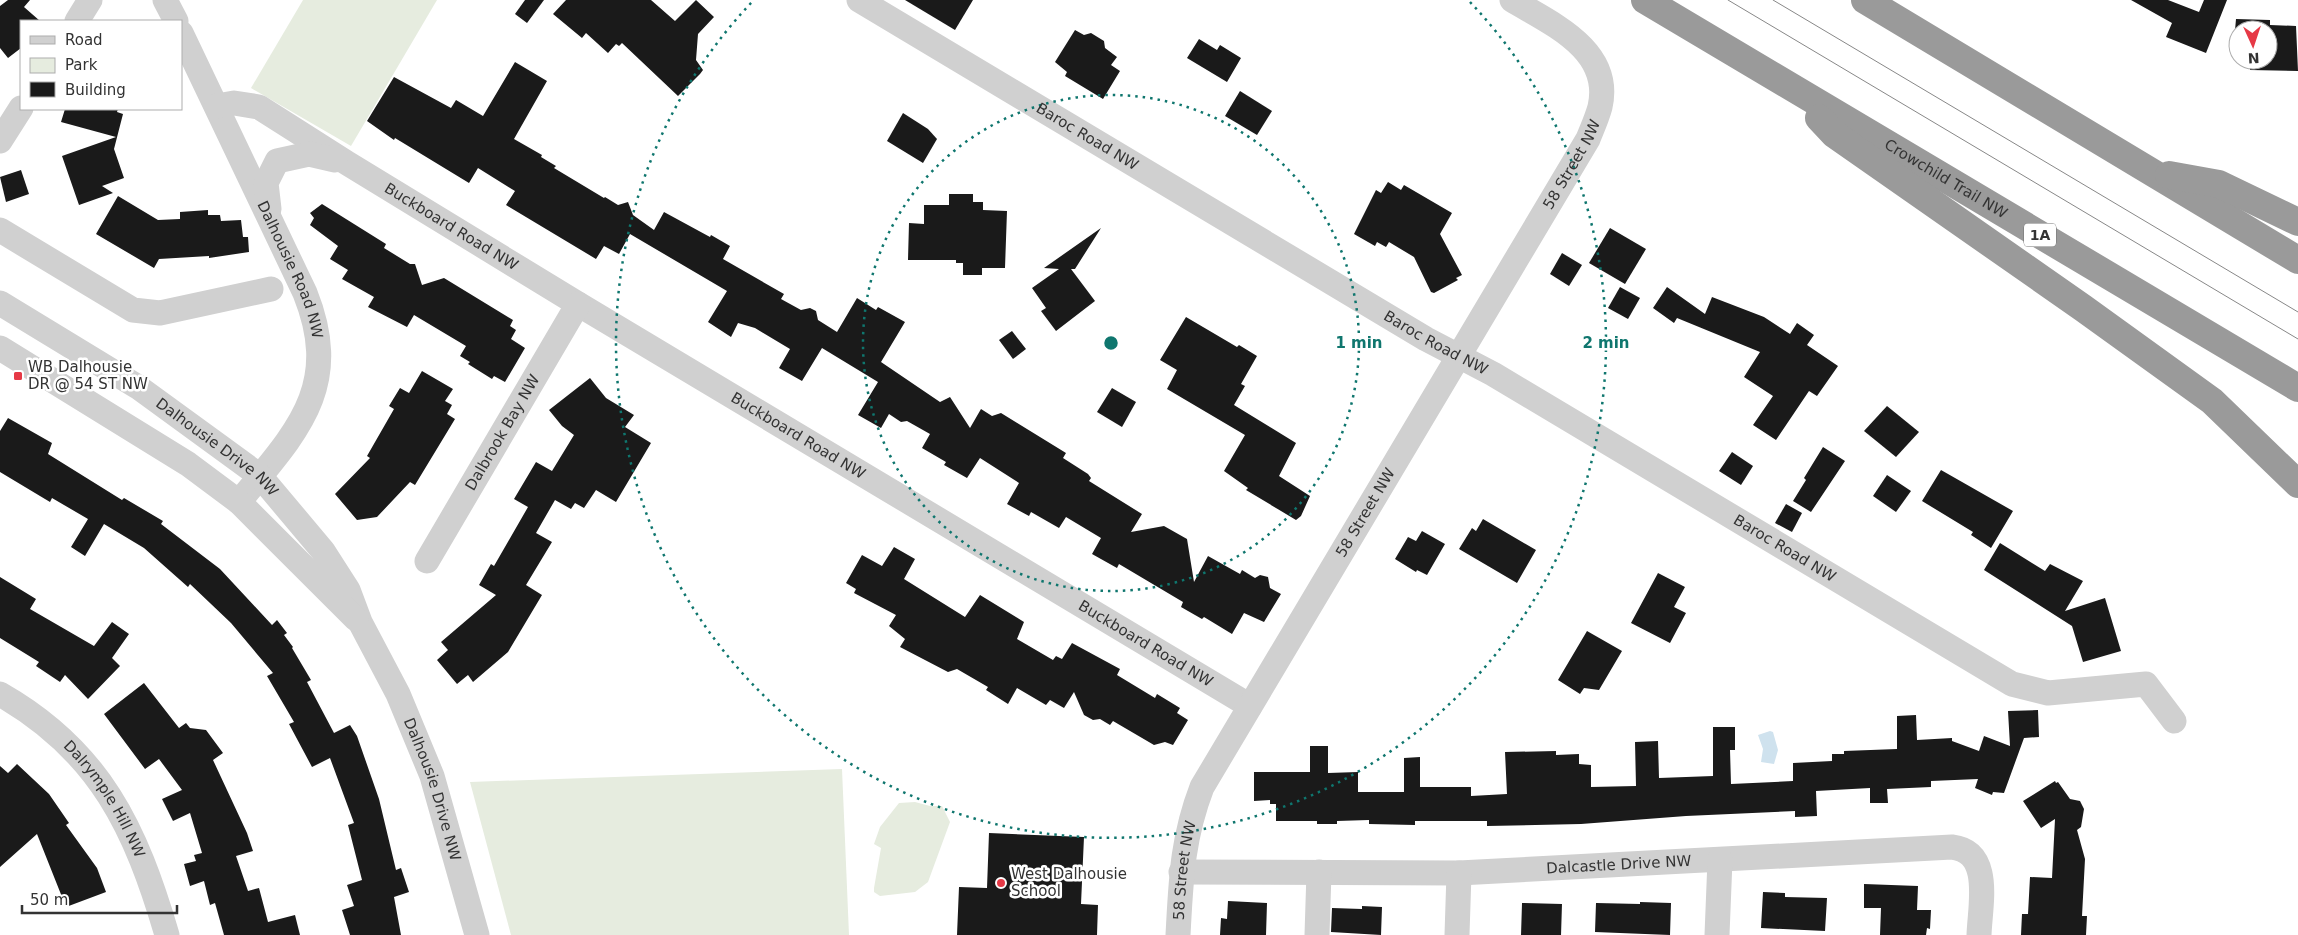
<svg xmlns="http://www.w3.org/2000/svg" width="2298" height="935" font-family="'DejaVu Sans',sans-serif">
  <rect width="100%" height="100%" fill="#fff"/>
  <g fill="#e6ecdf">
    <polygon points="303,0 437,0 351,146 251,88"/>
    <polygon points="842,769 849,935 511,935 470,782"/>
    <polygon points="915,802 930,806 942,806 950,822 928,882 915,892 880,896 874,892 874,888 881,848 874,844 880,827 899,803"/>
  </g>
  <polygon fill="#cfe2ee" points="1770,731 1773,732 1778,750 1774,764 1761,762 1763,749 1758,735"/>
  <g fill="#1a1a1a">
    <polygon points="8,0 30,0 24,7 40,21 21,21 21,48 8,58 0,48 0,6"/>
    <polygon points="525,0 544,0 527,23 515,14"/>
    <polygon points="566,0 651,0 675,21 696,0 714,17 698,34 696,60 703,70 700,74 678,96 622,43 619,46 616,44 608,53 586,33 582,38 553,14"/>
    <polygon points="905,0 973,0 955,30"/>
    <polygon points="2131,0 2168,0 2199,12 2204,0 2227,0 2206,53 2166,37 2172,23"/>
    <polygon points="2236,19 2270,20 2270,25 2296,26 2298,71 2250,70 2250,61 2245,60 2268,60 2268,30 2238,30 2238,53 2233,53"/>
    <polygon points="1075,30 1084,35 1091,33 1104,41 1105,48 1117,57 1111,65 1120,71 1103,99 1065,76 1067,72 1055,62"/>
    <polygon points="1199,39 1217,50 1220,45 1241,58 1227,82 1187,58"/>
    <polygon points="515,62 547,81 514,139 542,155 541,157 556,166 554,168 604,198 605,197 618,205 628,202 633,215 654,230 664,212 710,237 711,235 730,246 723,259 784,294 781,299 801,310 810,308 816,311 818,320 837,332 857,298 876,310 878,307 905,322 881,362 940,402 950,397 970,428 981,409 992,416 1001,413 1066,453 1063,458 1088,474 1091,478 1089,481 1142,514 1131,532 1164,526 1187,539 1194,582 1208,556 1240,574 1242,570 1255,578 1260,575 1268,577 1270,588 1281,594 1264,622 1244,613 1232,634 1204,617 1202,619 1181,607 1183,602 1119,564 1117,568 1092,554 1101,538 1066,517 1059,528 1031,512 1029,516 1007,504 1019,483 980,458 967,478 944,465 946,462 922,448 930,434 907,421 901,422 889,414 881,428 858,415 878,382 822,348 802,381 779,368 790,349 755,328 738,323 731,337 708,322 727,291 630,234 619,254 604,246 596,259 506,205 515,191 478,168 469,183 395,138 394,140 367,121 394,77 451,108 456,100 483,116"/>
    <polygon points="1240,91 1272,111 1257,135 1225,116"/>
    <polygon points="65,109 118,109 117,112 123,114 114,149 124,178 102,186 113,193 79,205 62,156 116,137 61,122"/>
    <polygon points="903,113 928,129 937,139 923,163 887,141"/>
    <polygon points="21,170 29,194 6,202 0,177"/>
    <polygon points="1388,182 1401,190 1404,185 1452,213 1440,234 1462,275 1456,278 1458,280 1434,293 1431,292 1414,257 1389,242 1386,247 1377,242 1375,246 1354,234 1376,190 1381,193"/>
    <polygon points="949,194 973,194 973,202 983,202 983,210 1007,211 1005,268 982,268 982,275 963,275 963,263 956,263 956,260 908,260 909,223 924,224 924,205 949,205"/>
    <polygon points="118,196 158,220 180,219 180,212 208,210 208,215 220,215 221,221 241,220 243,237 248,237 249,252 209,258 209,256 159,259 154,268 96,234"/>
    <polygon points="322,204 386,244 384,248 410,264 415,264 422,285 444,278 513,320 510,326 516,330 511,339 525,348 505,382 494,376 492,379 468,364 470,362 460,356 466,346 414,315 407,327 368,307 374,297 342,279 348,270 330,259 338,246 310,225 314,218 310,213"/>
    <polygon points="1101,228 1075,269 1071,269 1095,301 1056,331 1041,311 1046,308 1032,288 1059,269 1044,268"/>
    <polygon points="1610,228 1646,249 1625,284 1589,263"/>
    <polygon points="1562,253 1582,265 1569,286 1550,274"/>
    <polygon points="1620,287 1640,298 1628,319 1608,308"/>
    <polygon points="1667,287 1705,314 1712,297 1764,317 1790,334 1797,323 1814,335 1807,345 1838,366 1817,396 1809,391 1776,440 1753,425 1773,396 1744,377 1760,352 1677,318 1674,323 1653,308"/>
    <polygon points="1186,317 1237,347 1239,345 1257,356 1241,384 1245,386 1234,405 1296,443 1279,476 1310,496 1301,516 1296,520 1246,490 1248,488 1224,471 1245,435 1167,389 1177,370 1160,360"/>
    <polygon points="1012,331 1026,349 1013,359 999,340"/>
    <polygon points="422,371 453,389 445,401 452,405 447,414 455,419 415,485 410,482 377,517 357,520 335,494 370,458 367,456 394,409 389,406 400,388 409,393"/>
    <polygon points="590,378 606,398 634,415 625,427 651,443 616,502 596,490 584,508 575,503 571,509 555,500 536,533 552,542 526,585 542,595 508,652 473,682 468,675 457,684 437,660 448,650 441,642 496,595 479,585 491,564 494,566 528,507 514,499 536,462 552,471 574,435 562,426 549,410"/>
    <polygon points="1112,388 1136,402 1122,427 1097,412"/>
    <polygon points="1887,406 1919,432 1896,457 1864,431"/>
    <polygon points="8,418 52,443 48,454 122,500 124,498 163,521 161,524 220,569 272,625 277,620 287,633 284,635 293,647 292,648 311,680 307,682 334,733 350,725 357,736 379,799 396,870 401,868 409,892 394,897 401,935 350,935 342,910 354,906 347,885 362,880 348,825 354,823 330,758 312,767 289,724 294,722 267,676 273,673 231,623 190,584 188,587 144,548 104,524 85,556 71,547 88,519 52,498 50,502 0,472 0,431"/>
    <polygon points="1823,447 1845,461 1811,512 1793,501 1806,480 1804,478"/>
    <polygon points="1732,452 1753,466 1741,485 1719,471"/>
    <polygon points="1941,470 2013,511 1991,548 1971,535 1973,532 1922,501"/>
    <polygon points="1887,475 1911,491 1896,512 1873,496"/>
    <polygon points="1786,504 1802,513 1792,532 1775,523"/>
    <polygon points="1483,519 1536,550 1517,583 1459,549 1472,528 1476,531"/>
    <polygon points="1422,531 1445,544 1427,575 1417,570 1416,572 1395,559 1408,537 1416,541"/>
    <polygon points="2000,543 2045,571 2050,564 2083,581 2065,611 2105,598 2121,651 2083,662 2072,626 1984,570"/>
    <polygon points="894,547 915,559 904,579 965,617 980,595 1024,622 1017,639 1053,660 1056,656 1062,659 1072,643 1120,669 1117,675 1155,698 1157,694 1180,708 1177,713 1188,720 1173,745 1165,742 1154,745 1113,721 1110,725 1100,719 1093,720 1084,715 1074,692 1064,708 1050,700 1046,705 1017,688 1008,704 986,690 988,687 957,669 948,672 900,647 905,639 889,626 896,615 854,593 856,589 846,583 862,555 882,566"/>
    <polygon points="1658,573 1685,587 1674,607 1686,613 1670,643 1631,623"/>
    <polygon points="0,577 36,599 30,609 94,646 112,622 129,634 112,658 120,666 88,699 65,675 60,682 36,666 39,662 0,638"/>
    <polygon points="1587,631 1622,651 1599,690 1584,688 1580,694 1558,680"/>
    <polygon points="144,683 179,728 186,723 190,728 206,730 223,753 213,760 247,833 253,851 236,856 248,891 259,888 268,922 295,915 300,935 224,935 215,903 210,905 204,881 190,886 184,864 196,861 194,855 202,853 190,813 173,821 162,799 182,790 159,759 145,769 104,714"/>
    <polygon points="2038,710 2039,737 2024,738 2004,793 1993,792 1992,795 1975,788 1978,779 1931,781 1931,787 1887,789 1888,803 1870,803 1870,788 1816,791 1817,816 1795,817 1795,811 1686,816 1581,824 1487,826 1487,821 1415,821 1415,825 1369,824 1369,820 1337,821 1337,824 1317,824 1317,821 1276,821 1276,804 1270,804 1270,800 1254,801 1254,772 1310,772 1310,746 1328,746 1328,773 1358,772 1358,792 1404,792 1404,758 1420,757 1420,787 1471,787 1471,796 1507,794 1505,752 1556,751 1556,755 1579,754 1579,764 1591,765 1591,787 1636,786 1635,742 1658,741 1659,778 1713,776 1713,727 1735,727 1735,750 1730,750 1731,784 1793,781 1793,763 1832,761 1832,754 1844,754 1844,751 1897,749 1897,716 1916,715 1917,740 1952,738 1952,741 1979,751 1984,736 2010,746 2008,711"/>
    <polygon points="17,764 49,794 69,823 66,825 97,868 106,892 66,907 37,834 0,867 0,766 8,773"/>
    <polygon points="2055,781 2056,783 2058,782 2070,799 2080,801 2084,809 2081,827 2077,830 2085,859 2082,916 2087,916 2086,935 2021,935 2022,914 2028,914 2030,877 2052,878 2055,819 2041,828 2023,801"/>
    <polygon points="989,833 1084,837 1081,904 1098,905 1097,935 957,935 959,887 987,888"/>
    <polygon points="1864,884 1918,886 1917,910 1931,910 1930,929 1927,928 1926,935 1880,935 1881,908 1864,908"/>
    <polygon points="1763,892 1785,893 1785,897 1827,898 1825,931 1761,928"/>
    <polygon points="1228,901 1267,903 1266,935 1220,935 1221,918 1227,919"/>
    <polygon points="1640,902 1671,903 1670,935 1595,932 1596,903 1640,904"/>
    <polygon points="1522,903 1562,904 1561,935 1521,935"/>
    <polygon points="1362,906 1382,907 1381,935 1331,932 1332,908 1362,909"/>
  </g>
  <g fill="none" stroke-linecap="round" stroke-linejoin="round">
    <g stroke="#d0d0d0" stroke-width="25">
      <polyline points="165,0 176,21"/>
      <path id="s1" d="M859 0 1426 339 1493 374 2012 684 2048 693 2146 684 2174 721"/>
      <polyline points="77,21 90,0"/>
      <path id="s2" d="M181 33 305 293C343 388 296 432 239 502"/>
      <path id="s3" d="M217 106 234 103 259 107 347 163 578 304 1250 706"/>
      <polyline points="0,141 21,108"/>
      <polyline points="269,209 266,183 277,161 309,154 335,160"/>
      <polyline points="0,230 133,310 160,313 271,289"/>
      <path id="s4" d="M0 303 138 387 260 476 323 551 348 590 360 622 398 694 432 776 477 935"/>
      <polyline points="0,348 188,464 239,502 356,619"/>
      <path id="s5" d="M427 561 578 304"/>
      <path id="s6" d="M0 694C100 751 136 829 167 935"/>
      <path id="s7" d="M1181 872 1459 873 1952 847C1993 852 1980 905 1979 935"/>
      <path id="s8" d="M1178 935C1181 880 1182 839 1202 787L1588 139C1592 129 1597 118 1600 107 1613 50 1552 24 1512 0"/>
      <polyline points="1317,935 1319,872"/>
      <polyline points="1457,935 1459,873"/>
      <polyline points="1717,935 1720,860"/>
    </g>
    <g stroke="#9a9a9a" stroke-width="28">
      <path id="s9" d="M1645 0 2298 388"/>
      <polyline points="1865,0 2298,260"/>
      <polyline points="1819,118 1834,134 2083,308 2212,401 2298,484"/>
      <polyline points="2169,175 2219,184 2298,222"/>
    </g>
    <g stroke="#888" stroke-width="1">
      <polyline points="1728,0 2298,339"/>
      <polyline points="1773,0 2298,312"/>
    </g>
  </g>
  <g fill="none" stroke="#0f766e" stroke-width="2.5" stroke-dasharray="2.5 5">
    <circle cx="1111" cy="343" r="248"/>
    <path d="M1470 2A495 495 0 1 1 752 2"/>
  </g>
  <g fill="#e63946" stroke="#fff" stroke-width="2">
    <rect x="13" y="371" width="10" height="10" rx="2.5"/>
    <circle cx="1001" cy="883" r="5"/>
  </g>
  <g text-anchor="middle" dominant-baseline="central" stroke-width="5" stroke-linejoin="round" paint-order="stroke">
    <rect fill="#fff" stroke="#707070" stroke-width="1" x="2024" y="223.5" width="32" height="23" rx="4"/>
    <g font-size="14" font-weight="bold" fill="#333">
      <text x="2040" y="235">1A</text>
    </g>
    <g font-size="15" fill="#333" stroke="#fff">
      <text stroke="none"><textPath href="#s1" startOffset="266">Baroc Road NW</textPath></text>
      <text stroke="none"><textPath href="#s8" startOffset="875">58 Street NW</textPath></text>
      <text stroke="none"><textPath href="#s9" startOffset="350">Crowchild Trail NW</textPath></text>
      <text stroke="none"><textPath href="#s3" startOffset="269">Buckboard Road NW</textPath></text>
      <text stroke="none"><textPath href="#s2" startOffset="261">Dalhousie Road NW</textPath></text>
      <text stroke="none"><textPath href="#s1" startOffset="671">Baroc Road NW</textPath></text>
      <text stroke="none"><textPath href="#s5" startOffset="149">Dalbrook Bay NW</textPath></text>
      <text stroke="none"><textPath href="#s3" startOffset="674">Buckboard Road NW</textPath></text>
      <text stroke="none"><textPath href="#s4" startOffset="261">Dalhousie Drive NW</textPath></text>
      <text stroke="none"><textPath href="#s8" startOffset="470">58 Street NW</textPath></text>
      <text stroke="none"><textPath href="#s1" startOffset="1076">Baroc Road NW</textPath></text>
      <text stroke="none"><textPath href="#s3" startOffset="1079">Buckboard Road NW</textPath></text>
      <text stroke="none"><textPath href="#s4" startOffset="674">Dalhousie Drive NW</textPath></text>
      <text stroke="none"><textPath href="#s6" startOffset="151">Dalrymple Hill NW</textPath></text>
      <text stroke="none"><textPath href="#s7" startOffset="438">Dalcastle Drive NW</textPath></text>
      <text stroke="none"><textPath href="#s8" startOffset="65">58 Street NW</textPath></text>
    </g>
    <g font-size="15" fill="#333" stroke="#fff" text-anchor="start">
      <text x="28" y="367">WB Dalhousie<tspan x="28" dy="17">DR @ 54 ST NW</tspan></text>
      <text x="1011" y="874">West Dalhousie<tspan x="1011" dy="17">School</tspan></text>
    </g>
  </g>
  <circle cx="1111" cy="343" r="8" fill="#0f766e" stroke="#fff" stroke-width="2.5"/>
  <g font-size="15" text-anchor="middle" font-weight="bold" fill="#0f766e" stroke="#fff" stroke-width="5" stroke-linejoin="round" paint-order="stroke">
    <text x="1359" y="348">1 min</text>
    <text x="1606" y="348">2 min</text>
  </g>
  <rect x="20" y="20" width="162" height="90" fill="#ffffff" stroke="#adadad"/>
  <rect x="30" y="36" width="25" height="8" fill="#d0d0d0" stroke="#adadad"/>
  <text x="65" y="45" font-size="15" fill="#333333">Road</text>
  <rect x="30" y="58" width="25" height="15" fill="#e6ecdf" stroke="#adadad"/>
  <text x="65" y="70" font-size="15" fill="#333333">Park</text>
  <rect x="30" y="82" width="25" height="15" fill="#1a1a1a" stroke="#adadad"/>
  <text x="65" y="95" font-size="15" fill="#333333">Building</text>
  <g transform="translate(2253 45) rotate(177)"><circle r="24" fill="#ffffff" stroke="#adadad"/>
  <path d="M0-4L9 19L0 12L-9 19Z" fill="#e63946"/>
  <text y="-8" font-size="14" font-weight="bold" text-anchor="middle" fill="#333333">N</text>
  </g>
  <path d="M22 905v8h155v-8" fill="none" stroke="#333333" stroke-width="2.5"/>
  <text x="30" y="905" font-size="15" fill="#333333" stroke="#ffffff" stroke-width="4" paint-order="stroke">50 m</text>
</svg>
